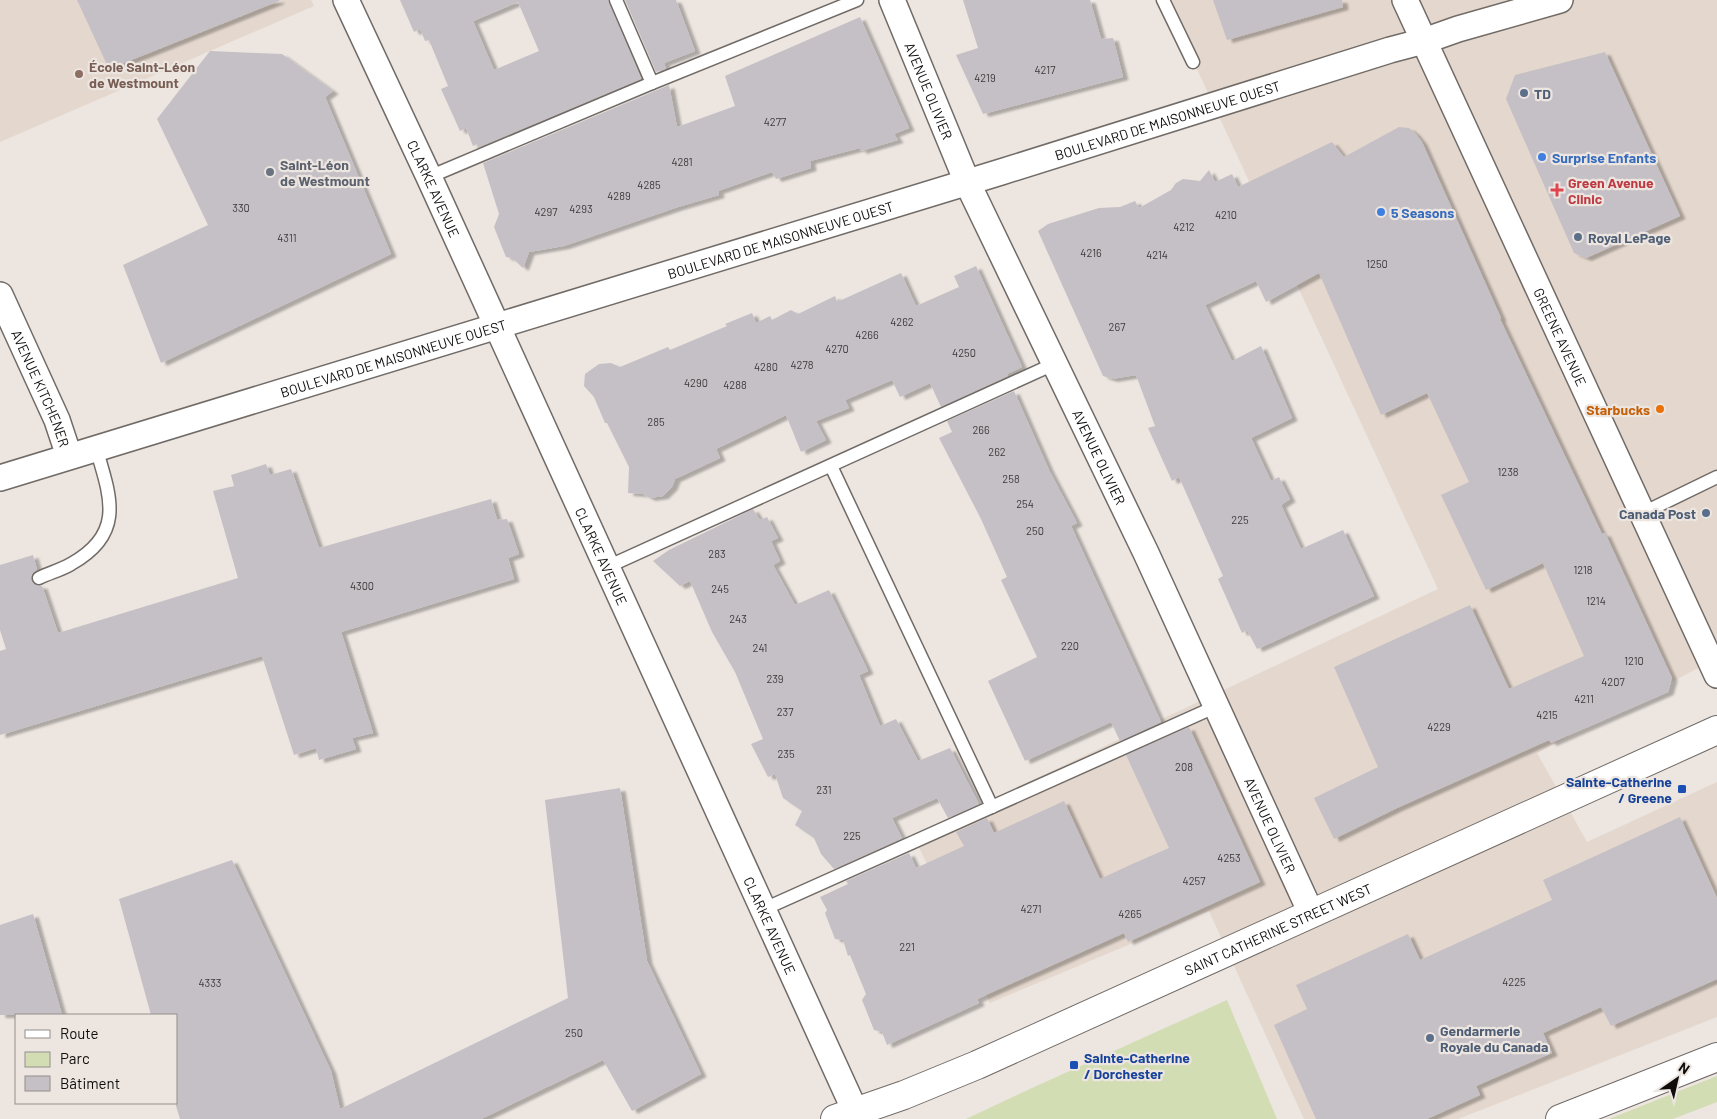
<svg xmlns="http://www.w3.org/2000/svg" width="1717" height="1119" font-family="Barlow,sans-serif">
  <defs>
    <filter id="shadow"><feDropShadow dx="5.5" dy="3" stdDeviation="1" flood-color="#0004"/></filter>
  </defs>
  <rect width="100%" height="100%" fill="#ece5e0"/>
  <g fill="#e4d7cd">
    <polygon points="0,0 311,0 314,6 0,142"/>
    <polygon points="1165,0 1717,0 1717,658 1537,753 1587,842 1717,782 1717,1017 1458,1119 1304,1119 1209,911 990,1003 914,836 1438,589"/>
  </g>
  <g fill="#d3ddb4">
    <polygon points="1227,1000 1277,1119 966,1119 1032,1088"/>
    <polygon points="1717,1076 1717,1102 1673,1119 1609,1119"/>
  </g>
  <g fill="#c5c0c6" fill-rule="evenodd" filter="url(#shadow)">
    <polygon points="77,0 279,0 279,1 109,69"/>
    <path d="M400 0H608L641 79 478 147 477 144 473 146 466 128 460 131 441 89 448 86 429 40 425 41 420 29 414 32ZM518 2 539 51 494 70 473 21Z"/>
    <polygon points="625,0 676,0 695,51 664,63 666,69 656,72"/>
    <polygon points="963,0 1090,0 1101,39 1113,38 1123,77 983,114 956,55 978,48"/>
    <polygon points="1213,0 1342,0 1343,7 1227,40"/>
    <polygon points="860,17 909,128 894,134 898,140 861,151 860,148 810,161 811,168 776,179 772,172 718,191 719,195 678,207 564,246 529,252 523,268 512,258 506,257 494,227 499,214 483,163 669,85 677,127 735,106 725,76"/>
    <polygon points="210,51 282,54 333,91 325,97 391,254 161,363 123,265 208,225 157,119"/>
    <polygon points="1605,52 1680,216 1586,258 1574,253 1506,99 1515,75"/>
    <polygon points="1399,127 1409,128 1415,133 1422,142 1501,318 1500,319 1602,534 1605,533 1672,678 1668,692 1551,743 1549,740 1397,808 1334,839 1314,798 1378,767 1334,667 1470,605 1509,689 1584,656 1543,563 1486,590 1441,495 1469,482 1427,393 1381,415 1319,273 1266,302 1256,281 1205,305 1232,361 1261,346 1292,418 1251,438 1271,481 1279,477 1290,499 1281,505 1301,549 1343,530 1374,596 1257,649 1247,630 1242,633 1218,579 1223,576 1179,477 1172,481 1148,428 1155,426 1136,375 1112,379 1103,376 1038,231 1048,224 1099,208 1120,207 1135,201 1139,208 1171,190 1176,183 1183,179 1200,181 1209,170 1215,182 1232,174 1238,187 1332,142 1344,157"/>
    <polygon points="976,266 1022,367 1007,374 1008,376 941,407 930,383 900,397 892,380 845,400 849,408 816,421 826,440 801,452 786,415 716,449 720,458 675,479 672,487 663,496 650,498 643,494 628,493 629,467 607,423 605,423 594,397 584,386 585,374 599,364 611,363 620,367 668,347 670,350 727,326 725,324 752,313 756,323 770,316 772,320 791,310 798,314 835,296 837,302 901,273 916,306 959,287 954,276"/>
    <polygon points="1014,391 1049,470 1077,523 1071,526 1161,722 1120,741 1111,722 1025,761 988,681 1037,657 1001,580 1007,577 981,519 939,438 952,432 947,421"/>
    <polygon points="266,464 270,475 291,469 319,548 491,499 497,520 507,519 519,554 508,558 514,579 341,632 373,733 352,738 356,749 319,760 316,748 294,755 262,656 0,735 0,651 6,649 0,630 0,565 33,555 37,570 32,574 31,581 35,585 42,586 58,633 238,578 213,491 234,486 231,475"/>
    <polygon points="753,509 760,520 767,517 778,538 771,541 780,561 773,565 795,605 829,590 868,671 859,675 880,726 896,719 918,761 950,748 979,804 948,818 937,798 892,818 902,838 834,869 821,854 814,838 795,825 802,811 783,798 775,774 768,777 751,744 763,739 735,672 712,632 690,581 680,586 653,561 669,550"/>
    <polygon points="1189,727 1260,882 1128,942 1124,933 977,999 979,1003 887,1045 882,1032 874,1030 862,1000 866,994 850,955 848,956 843,940 835,939 825,913 827,910 820,897 848,884 846,881 909,853 916,868 964,846 956,832 987,818 994,833 1064,801 1100,879 1130,865 1169,848 1126,755"/>
    <polygon points="620,788 647,961 701,1074 632,1111 603,1060 481,1119 180,1119 176,1106 176,1015 151,1015 119,899 232,860 331,1071 340,1109 568,998 545,800"/>
    <polygon points="1680,817 1717,898 1717,979 1611,1026 1601,1007 1543,1033 1552,1053 1476,1086 1480,1095 1427,1119 1316,1119 1274,1025 1307,1009 1296,985 1408,934 1420,960 1552,900 1543,880"/>
    <polygon points="33,914 62,1015 0,1015 0,925"/>
  </g>
  <g fill="none" stroke-linecap="round" stroke-linejoin="round">
    <g stroke="#716b67" stroke-width="15">
      <g id="lane">
        <polyline points="616,0 652,83"/>
        <polyline points="1163,0 1193,62"/>
        <polyline points="429,177 652,83 857,0"/>
        <polyline points="831,466 992,807"/>
        <polyline points="1643,513 1717,477"/>
        <polyline points="607,567 1054,364"/>
        <path d="M39 578C49 573 61 570 71 564 125 534 111 498 96 448"/>
        <polyline points="764,909 1217,706"/>
      </g>
    </g>
    <g stroke="#716b67" stroke-width="28">
      <g id="street">
        <path id="s1" d="M346 0 429 177 856 1113"/>
        <path id="s2" d="M892 0 967 182 1146 553 1311 913"/>
        <path id="s3" d="M1405 0 1717 675"/>
        <path id="s4" d="M0 295 57 420 69 456"/>
        <path id="s5" d="M0 478 1001 172 1390 50 1424 41 1458 29 1560 0"/>
      </g>
    </g>
    <g stroke="#716b67" stroke-width="30">
      <g id="secondary">
        <path id="s6" d="M835 1119 904 1095 977 1065 1717 730"/>
        <polyline points="1560,1119 1717,1057"/>
      </g>
    </g>
    <use href="#lane" stroke="#fff" stroke-width="12"/>
    <use href="#street" stroke="#fff" stroke-width="25"/>
    <use href="#secondary" stroke="#fff" stroke-width="28"/>
  </g>
  <circle fill="#8d6e63" stroke="#ece5e0" stroke-width="2" cx="79" cy="74" r="5"/>
  <g fill="#5c6f8a" stroke="#ece5e0" stroke-width="2">
    <circle cx="1524" cy="93" r="5"/>
    <circle cx="1578" cy="237" r="5"/>
    <circle cx="1706" cy="513" r="5"/>
    <circle cx="1430" cy="1038" r="5"/>
  </g>
  <g fill="#3f7fe0" stroke="#ece5e0" stroke-width="2">
    <circle cx="1542" cy="157" r="5"/>
    <circle cx="1381" cy="212" r="5"/>
  </g>
  <circle fill="#6b7280" stroke="#ece5e0" stroke-width="2" cx="270" cy="172" r="5"/>
  <path fill="#e0444e" stroke="#ece5e0" stroke-width="2" d="M1554.5 182.5h5v5h5v5h-5v5h-5v-5h-5v-5h5z"/>
  <circle fill="#e8710a" stroke="#ece5e0" stroke-width="2" cx="1660" cy="409" r="5"/>
  <g fill="#1a4fb4" stroke="#ece5e0" stroke-width="2">
    <rect x="1677" y="784" width="10" height="10" rx="2.5"/>
    <rect x="1069" y="1060" width="10" height="10" rx="2.5"/>
  </g>
  <g text-anchor="middle" dominant-baseline="central" stroke-width="4.5" stroke-linejoin="round" paint-order="stroke">
    <g font-size="11" fill="#3c3a3a">
      <text x="1045" y="69">4217</text>
      <text x="985" y="77">4219</text>
      <text x="775" y="121">4277</text>
      <text x="682" y="161">4281</text>
      <text x="649" y="184">4285</text>
      <text x="619" y="195">4289</text>
      <text x="241" y="207">330</text>
      <text x="581" y="208">4293</text>
      <text x="546" y="211">4297</text>
      <text x="1226" y="214">4210</text>
      <text x="1184" y="226">4212</text>
      <text x="287" y="237">4311</text>
      <text x="1091" y="252">4216</text>
      <text x="1157" y="254">4214</text>
      <text x="1377" y="263">1250</text>
      <text x="902" y="321">4262</text>
      <text x="1117" y="326">267</text>
      <text x="867" y="334">4266</text>
      <text x="837" y="348">4270</text>
      <text x="964" y="352">4250</text>
      <text x="802" y="364">4278</text>
      <text x="766" y="366">4280</text>
      <text x="696" y="382">4290</text>
      <text x="735" y="384">4288</text>
      <text x="656" y="421">285</text>
      <text x="981" y="429">266</text>
      <text x="997" y="451">262</text>
      <text x="1508" y="471">1238</text>
      <text x="1011" y="478">258</text>
      <text x="1025" y="503">254</text>
      <text x="1240" y="519">225</text>
      <text x="1035" y="530">250</text>
      <text x="717" y="553">283</text>
      <text x="1583" y="569">1218</text>
      <text x="362" y="585">4300</text>
      <text x="720" y="588">245</text>
      <text x="1596" y="600">1214</text>
      <text x="738" y="618">243</text>
      <text x="1070" y="645">220</text>
      <text x="760" y="647">241</text>
      <text x="1634" y="660">1210</text>
      <text x="775" y="678">239</text>
      <text x="1613" y="681">4207</text>
      <text x="1584" y="698">4211</text>
      <text x="785" y="711">237</text>
      <text x="1547" y="714">4215</text>
      <text x="1439" y="726">4229</text>
      <text x="786" y="753">235</text>
      <text x="1184" y="766">208</text>
      <text x="824" y="789">231</text>
      <text x="852" y="835">225</text>
      <text x="1229" y="857">4253</text>
      <text x="1194" y="880">4257</text>
      <text x="1031" y="908">4271</text>
      <text x="1130" y="913">4265</text>
      <text x="907" y="946">221</text>
      <text x="1514" y="981">4225</text>
      <text x="210" y="982">4333</text>
      <text x="574" y="1032">250</text>
    </g>
    <g font-size="14" font-weight="bold" fill="#785e54" stroke="#ece5e0" text-anchor="start">
      <text x="89" y="66">École Saint-Léon<tspan x="89" dy="16">de Westmount</tspan></text>
    </g>
    <g font-size="14" fill="#0f0d0c" stroke="#ece5e0">
      <text stroke="none"><textPath href="#s2" startOffset="98">AVENUE OLIVIER</textPath></text>
      <text stroke="none"><textPath href="#s5" startOffset="1221">BOULEVARD DE MAISONNEUVE OUEST</textPath></text>
      <text stroke="none"><textPath href="#s1" startOffset="208">CLARKE AVENUE</textPath></text>
      <text stroke="none"><textPath href="#s5" startOffset="816">BOULEVARD DE MAISONNEUVE OUEST</textPath></text>
      <text stroke="none"><textPath href="#s3" startOffset="371">GREENE AVENUE</textPath></text>
      <text stroke="none"><textPath href="#s5" startOffset="411">BOULEVARD DE MAISONNEUVE OUEST</textPath></text>
      <text stroke="none"><textPath href="#s4" startOffset="102">AVENUE KITCHENER</textPath></text>
      <text stroke="none"><textPath href="#s2" startOffset="502">AVENUE OLIVIER</textPath></text>
      <text stroke="none"><textPath href="#s1" startOffset="612">CLARKE AVENUE</textPath></text>
      <text stroke="none"><textPath href="#s2" startOffset="908">AVENUE OLIVIER</textPath></text>
      <text stroke="none"><textPath href="#s1" startOffset="1018">CLARKE AVENUE</textPath></text>
      <text stroke="none"><textPath href="#s6" startOffset="482">SAINT CATHERINE STREET WEST</textPath></text>
    </g>
    <g font-size="14" font-weight="bold" fill="#4e5e75" stroke="#ece5e0" text-anchor="start">
      <text x="1534" y="93">TD</text>
      <text x="1588" y="237">Royal LePage</text>
      <text x="1696" y="513" text-anchor="end">Canada Post</text>
      <text x="1440" y="1030">Gendarmerie<tspan x="1440" dy="16">Royale du Canada</tspan></text>
    </g>
    <g font-size="14" font-weight="bold" fill="#366cbe" stroke="#ece5e0" text-anchor="start">
      <text x="1552" y="157">Surprise Enfants</text>
      <text x="1391" y="212">5 Seasons</text>
    </g>
    <g font-size="14" font-weight="bold" fill="#5b616d" stroke="#ece5e0" text-anchor="start">
      <text x="280" y="164">Saint-Léon<tspan x="280" dy="16">de Westmount</tspan></text>
    </g>
    <g font-size="14" font-weight="bold" fill="#be3a42" stroke="#ece5e0" text-anchor="start">
      <text x="1568" y="182">Green Avenue<tspan x="1568" dy="16">Clinic</tspan></text>
    </g>
    <g font-size="14" font-weight="bold" fill="#c56008" stroke="#ece5e0" text-anchor="end">
      <text x="1650" y="409">Starbucks</text>
    </g>
    <g font-size="14" font-weight="bold" fill="#164399" stroke="#ece5e0" text-anchor="end">
      <text x="1672" y="781">Sainte-Catherine<tspan x="1672" dy="16">/ Greene</tspan></text>
      <text x="1084" y="1057" text-anchor="start">Sainte-Catherine<tspan x="1084" dy="16">/ Dorchester</tspan></text>
    </g>
  </g>
  <rect x="15" y="1014" width="162" height="90" fill="#ece5e0" stroke="#948f8b"/>
  <rect x="25" y="1030" width="25" height="8" fill="#ffffff" stroke="#948f8b"/>
  <text x="60" y="1039" font-size="15" fill="#0f0d0c">Route</text>
  <rect x="25" y="1052" width="25" height="15" fill="#d3ddb4" stroke="#948f8b"/>
  <text x="60" y="1064" font-size="15" fill="#0f0d0c">Parc</text>
  <rect x="25" y="1076" width="25" height="15" fill="#c5c0c6" stroke="#948f8b"/>
  <text x="60" y="1089" font-size="15" fill="#0f0d0c">Bâtiment</text>
  <g transform="translate(1677 1079) rotate(34)" stroke="#ece5e0" stroke-width="4" paint-order="stroke">
  <path d="M0-4L9 19L0 12L-9 19Z" fill="#0f0d0c"/>
  <text y="-8" font-size="14" font-weight="bold" text-anchor="middle" fill="#0f0d0c">N</text>
  </g>
</svg>
